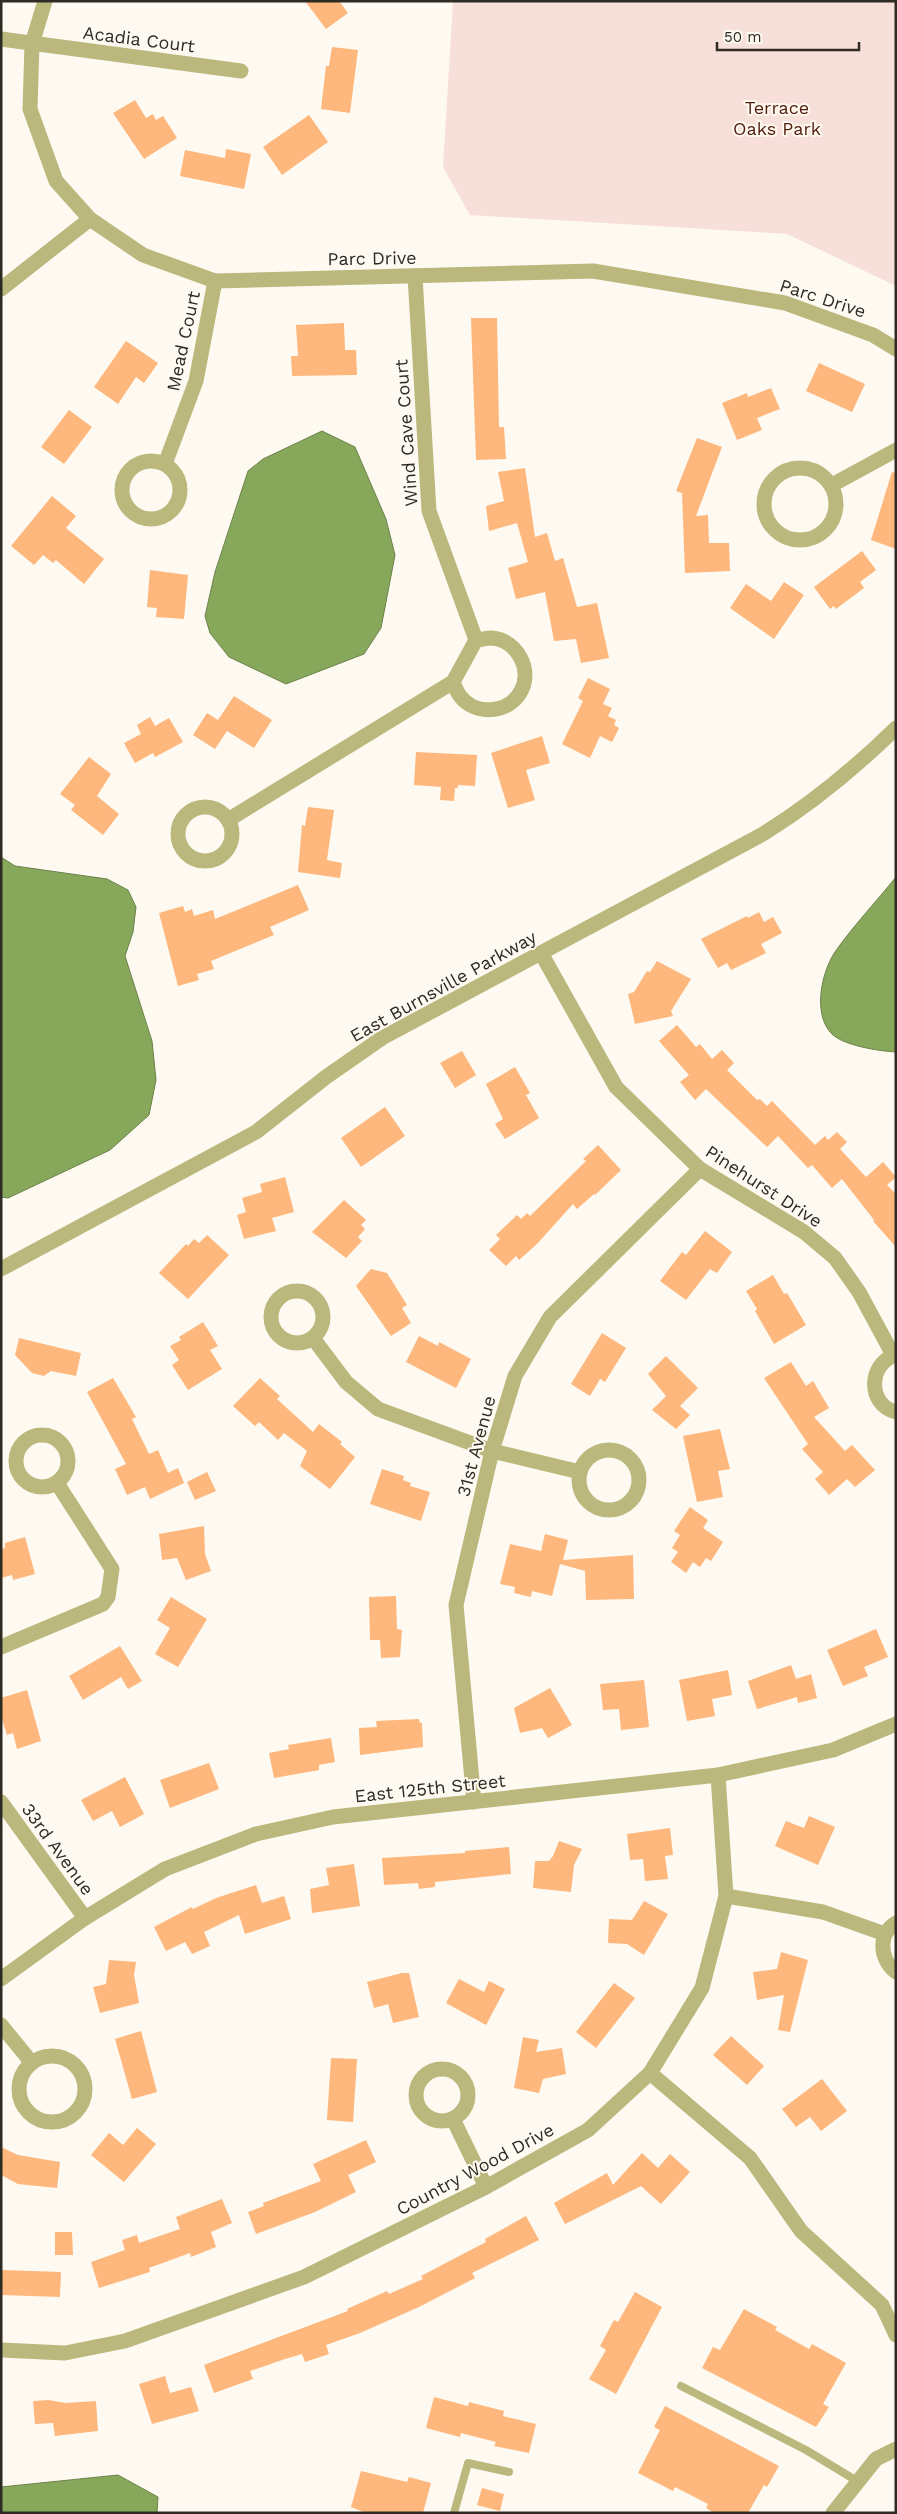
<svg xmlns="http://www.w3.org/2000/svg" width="897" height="2514" font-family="'Work Sans',sans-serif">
  <rect width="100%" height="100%" fill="#fffaf1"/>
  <polygon fill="#f7e0d9" points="453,1 896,1 896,286 787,234 470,215 443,167"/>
  <g fill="#87a85b" stroke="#6c824b">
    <polygon points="322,431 355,447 386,519 395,555 381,628 364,654 286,684 229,657 210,633 205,616 215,572 248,471 263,459"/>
    <polygon points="1,857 15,866 107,879 128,890 136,907 133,932 125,956 152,1041 156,1080 149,1115 110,1150 8,1198 1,1197"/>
    <path d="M896 877V1052C879 1051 846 1046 833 1035 812 1016 821 973 835 952 853 926 876 902 896 877Z"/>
    <polygon points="118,2475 158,2497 157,2513 1,2513 1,2487"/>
  </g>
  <g fill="#feb77c">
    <polygon points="305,1 339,1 348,13 326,29"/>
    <polygon points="332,47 358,50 350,113 321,109 326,66 329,66"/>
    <polygon points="135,100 146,118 153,114 156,120 163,116 177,138 144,159 113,113"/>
    <polygon points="309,115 328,142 282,175 263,147"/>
    <polygon points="226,149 251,154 244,189 180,176 185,150 225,158"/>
    <polygon points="471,318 497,318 499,427 504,427 506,459 476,460"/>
    <polygon points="344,323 345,350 356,350 357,375 292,376 291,356 298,356 296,325"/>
    <polygon points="126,341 158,363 144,383 136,377 118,404 94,387"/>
    <polygon points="819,363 865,384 852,412 806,391"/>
    <polygon points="771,388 780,409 757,418 762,430 737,440 722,403 747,393 748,397"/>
    <polygon points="69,410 92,427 64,464 41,447"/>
    <polygon points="697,438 722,447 696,516 708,515 709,543 729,543 730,571 685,573 682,493 676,491"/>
    <polygon points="525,468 535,537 547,533 555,561 563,558 577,607 597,603 609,658 581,663 576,639 554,641 545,592 516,599 508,568 528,562 517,523 489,531 486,506 504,501 498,472"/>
    <polygon points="892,472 896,473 896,549 871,540"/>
    <polygon points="52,496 76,516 66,528 104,559 84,584 56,560 53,563 43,555 34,565 11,546"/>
    <polygon points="862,551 876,570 860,582 864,588 836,609 834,606 830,609 814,587"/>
    <polygon points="150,570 188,575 184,619 156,617 157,608 147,607"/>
    <polygon points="784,582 804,595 774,639 730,608 746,584 771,601"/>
    <polygon points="588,678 610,689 603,704 612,708 608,716 616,720 614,725 619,728 612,742 600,736 590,758 562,744 583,701 578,698"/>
    <polygon points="234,696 272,720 254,748 227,731 215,749 193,735 207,713 218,720"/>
    <polygon points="150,717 155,726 169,718 183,742 155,757 153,753 135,763 124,743 141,734 137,725"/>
    <polygon points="542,736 550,763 526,770 535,800 508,808 491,753"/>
    <polygon points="416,752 477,755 475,786 458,785 458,788 455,788 454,801 440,800 441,787 414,785"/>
    <polygon points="89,757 111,774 97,796 119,814 103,835 71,810 75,805 60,794"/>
    <polygon points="308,807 334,810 327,860 342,863 340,878 298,872 302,825 305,826"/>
    <polygon points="298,885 309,910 270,927 274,935 211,961 214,969 197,974 199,980 178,986 159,913 183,906 185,912 192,909 194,916 213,910 215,919"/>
    <polygon points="759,912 764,922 773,917 782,933 761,944 766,953 731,970 727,963 718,968 701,939 747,916 748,918"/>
    <polygon points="657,961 691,979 671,1011 673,1016 635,1024 628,994 634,992 647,971 650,972"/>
    <polygon points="677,1025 696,1047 700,1044 712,1059 722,1050 734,1063 727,1070 757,1100 760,1099 767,1106 772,1101 815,1145 825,1136 828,1140 837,1132 847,1142 840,1149 866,1177 883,1162 896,1177 887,1185 896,1194 896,1247 873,1221 874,1220 842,1179 832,1188 812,1165 808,1168 778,1136 767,1147 706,1089 695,1100 680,1082 689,1075 659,1041"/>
    <polygon points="462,1051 476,1075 455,1088 440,1063"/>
    <polygon points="515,1067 530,1093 526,1095 539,1118 505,1139 495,1124 503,1119 486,1084"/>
    <polygon points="385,1107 405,1136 361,1167 341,1138"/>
    <polygon points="598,1145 621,1170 595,1195 594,1194 577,1209 573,1204 536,1245 519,1260 516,1256 506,1266 489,1250 500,1239 496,1235 517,1215 521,1219 527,1213 530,1216 586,1161 583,1159"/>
    <polygon points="285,1177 294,1212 272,1218 276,1231 244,1239 237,1215 246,1212 242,1198 262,1192 260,1184"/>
    <polygon points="344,1200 366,1220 361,1225 365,1229 358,1237 362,1241 346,1258 312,1232"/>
    <polygon points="705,1231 732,1252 717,1273 710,1269 686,1300 660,1281 682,1252 686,1255"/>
    <polygon points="207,1235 229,1255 188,1299 159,1273 186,1244 188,1246 194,1239 199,1243"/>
    <polygon points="371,1269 387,1273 407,1305 402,1308 411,1323 391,1336 356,1286"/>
    <polygon points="773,1275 784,1294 787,1293 806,1325 774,1344 755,1311 757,1309 746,1291"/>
    <polygon points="203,1322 218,1346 210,1350 222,1369 188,1390 172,1365 179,1360 170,1346 181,1340 179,1337"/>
    <polygon points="602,1333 626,1348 605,1382 600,1379 590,1396 571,1384"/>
    <polygon points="419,1336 438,1346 439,1342 471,1359 456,1388 406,1362"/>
    <polygon points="19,1338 81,1353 76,1376 51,1371 44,1376 32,1373 15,1355"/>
    <polygon points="666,1356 698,1388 680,1406 690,1415 676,1429 652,1410 666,1396 648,1374"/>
    <polygon points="791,1362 806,1386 813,1381 829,1408 814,1417 845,1451 852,1445 875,1470 855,1487 847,1479 829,1495 815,1479 823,1472 802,1449 808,1444 764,1378"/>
    <polygon points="113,1378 136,1417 132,1419 149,1454 158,1450 168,1473 178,1468 184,1483 150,1499 145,1487 127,1495 115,1469 126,1464 87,1392"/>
    <polygon points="260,1378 280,1396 277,1399 313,1432 319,1424 342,1442 340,1444 355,1457 330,1489 300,1466 307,1451 284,1433 278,1440 259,1422 255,1426 233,1406"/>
    <polygon points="720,1429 730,1469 718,1471 723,1497 697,1502 683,1436"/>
    <polygon points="382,1469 404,1476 403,1480 411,1483 410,1486 430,1492 421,1521 370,1504"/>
    <polygon points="207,1472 216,1491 195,1500 187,1482"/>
    <polygon points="690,1507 708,1520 703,1528 723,1542 711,1561 706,1558 700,1567 693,1562 686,1573 671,1562 678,1552 672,1548 680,1535 674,1531"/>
    <polygon points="204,1526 205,1554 211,1571 186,1580 177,1558 162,1560 159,1534"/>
    <polygon points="545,1534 568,1540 563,1560 633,1555 634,1599 586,1600 585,1571 560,1564 552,1596 532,1591 531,1597 514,1593 515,1587 500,1584 510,1544 541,1551"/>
    <polygon points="25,1537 35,1574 13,1580 12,1575 1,1578 1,1549 5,1548 5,1543"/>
    <polygon points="396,1596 397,1629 402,1630 400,1657 381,1658 380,1640 370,1640 369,1597"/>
    <polygon points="171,1597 207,1619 178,1667 155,1654 170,1628 157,1620"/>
    <polygon points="876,1629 888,1657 864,1667 868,1676 843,1686 827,1650"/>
    <polygon points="120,1646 142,1681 128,1689 121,1677 83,1700 69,1676"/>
    <polygon points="791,1665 796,1679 811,1674 817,1698 798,1703 797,1697 757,1709 748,1681"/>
    <polygon points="728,1670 732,1695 712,1699 715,1716 687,1721 679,1680"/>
    <polygon points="644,1680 649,1727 621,1730 619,1709 603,1710 600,1684"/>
    <polygon points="550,1688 572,1725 548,1738 542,1728 520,1733 514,1708"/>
    <polygon points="27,1690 41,1741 17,1749 13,1733 7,1735 1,1716 1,1698"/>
    <polygon points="419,1719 420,1723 422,1723 423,1747 360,1755 359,1728 377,1727 376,1721"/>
    <polygon points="331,1738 335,1762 319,1765 319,1770 274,1778 269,1753 289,1749 288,1745"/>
    <polygon points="209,1763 219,1789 170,1808 160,1780"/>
    <polygon points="125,1777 144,1814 120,1827 112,1811 93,1821 81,1800"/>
    <polygon points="809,1816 835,1827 818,1865 775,1846 786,1821 804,1828"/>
    <polygon points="670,1828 673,1855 665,1856 668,1879 645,1881 643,1859 630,1860 627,1834"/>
    <polygon points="559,1841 582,1849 574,1865 571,1892 533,1888 535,1861 549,1861 553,1856"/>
    <polygon points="509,1847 511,1874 435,1882 435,1887 419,1889 418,1883 384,1885 382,1858 465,1853 465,1851"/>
    <polygon points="354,1864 360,1906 312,1913 310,1889 329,1885 326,1868"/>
    <polygon points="256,1885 262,1903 284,1896 291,1919 245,1934 239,1915 204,1932 210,1946 192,1954 185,1942 166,1951 154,1927 192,1907 193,1909 216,1898"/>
    <polygon points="644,1901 668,1914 644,1955 627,1944 608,1943 609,1919 632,1920"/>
    <polygon points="781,1952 808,1960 790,2032 778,2030 784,1995 757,2000 753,1972 777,1969"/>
    <polygon points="109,1960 136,1962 134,1975 139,2003 100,2013 93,1987 106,1984"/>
    <polygon points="402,1973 409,1973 419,2017 393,2023 388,2004 374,2008 367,1982"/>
    <polygon points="459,1979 484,1992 489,1981 505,1989 486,2025 446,2003"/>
    <polygon points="614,1983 635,1998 596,2048 576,2032"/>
    <polygon points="141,2031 157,2092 132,2099 115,2039"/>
    <polygon points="731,2036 764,2066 747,2085 713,2055"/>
    <polygon points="523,2037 539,2040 536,2052 562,2048 566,2074 543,2079 539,2093 514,2088"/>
    <polygon points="331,2058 357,2059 353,2122 327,2120"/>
    <polygon points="822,2079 847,2111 821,2131 810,2117 796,2127 782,2109"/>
    <polygon points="137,2128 156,2144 124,2182 91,2155 109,2133 123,2145"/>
    <polygon points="366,2140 376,2162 348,2175 356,2192 315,2212 256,2234 248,2212 264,2206 263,2203 321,2181 313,2164"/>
    <polygon points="1,2147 18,2155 60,2162 57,2188 18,2184 1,2175"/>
    <polygon points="642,2153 658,2168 670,2154 690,2172 661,2204 641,2186 565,2224 554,2203 607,2173 613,2185"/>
    <polygon points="222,2199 232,2223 211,2232 216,2247 191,2257 190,2253 149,2268 150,2272 99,2288 91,2262 125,2250 122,2240 137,2235 139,2243 180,2229 176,2217"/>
    <polygon points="526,2216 539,2240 472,2273 475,2278 419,2307 360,2333 326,2345 329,2354 305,2362 302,2354 285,2359 250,2371 253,2379 214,2393 204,2365 348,2311 347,2309 387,2291 389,2294 423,2279 421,2276 486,2242 485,2239"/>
    <polygon points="55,2232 72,2232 73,2255 55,2255"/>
    <polygon points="1,2270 61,2272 60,2297 1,2295"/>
    <polygon points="635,2292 662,2307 616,2394 589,2379 606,2350 600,2346 614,2320 618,2322"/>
    <polygon points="744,2309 777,2327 775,2330 809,2349 812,2344 846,2363 823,2404 829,2407 816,2427 702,2368 713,2347 720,2350"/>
    <polygon points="165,2376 170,2393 191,2387 199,2411 152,2424 139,2384"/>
    <polygon points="434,2397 468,2406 469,2402 504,2411 503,2416 536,2424 529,2453 494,2446 496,2442 461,2433 460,2437 426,2428"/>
    <polygon points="49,2400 65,2403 96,2401 98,2431 55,2436 53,2423 35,2424 33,2401"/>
    <polygon points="665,2406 779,2466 767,2487 764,2485 748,2513 714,2513 706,2508 708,2504 675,2487 673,2491 638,2473 660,2430 654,2427"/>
    <polygon points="361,2471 407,2482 409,2477 431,2483 423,2513 366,2513 351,2507"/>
    <polygon points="482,2488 504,2494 500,2511 477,2505"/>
  </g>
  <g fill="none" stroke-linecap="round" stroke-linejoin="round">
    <g stroke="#bbb87e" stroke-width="8">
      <polyline points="681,2386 806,2450 857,2481"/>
      <polyline points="454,2513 468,2463 509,2472"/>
    </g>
    <g stroke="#bbb87e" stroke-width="15">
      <polyline points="45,1 32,44 30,109 56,181 90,219 143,255 215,281 593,271 785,303 873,335 896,349"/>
      <polyline points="1,39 241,71"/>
      <polyline points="1,289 90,219"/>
      <circle cx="151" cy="490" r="29"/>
      <polyline points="165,464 196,381 215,281"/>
      <circle cx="800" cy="504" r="36"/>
      <polyline points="832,485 896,450"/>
      <path d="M453 682C455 687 457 692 460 696 475 716 509 714 521 691 533 669 516 639 491 638 486 638 480 640 476 640"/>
      <circle cx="205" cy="834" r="27"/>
      <polyline points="228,820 453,682 476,640 429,511 415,276"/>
      <polyline points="541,953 616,1087 700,1169 804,1232 835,1258 859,1292 893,1355"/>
      <circle cx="297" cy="1317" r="26"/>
      <polyline points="313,1338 346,1382 378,1409 492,1451 580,1472"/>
      <path d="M896 1355C868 1363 867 1405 896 1412"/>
      <circle cx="42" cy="1461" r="26"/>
      <circle cx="609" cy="1480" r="30"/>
      <polyline points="1,1647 103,1604 108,1597 112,1569 57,1483"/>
      <polyline points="1,1802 85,1918"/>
      <polyline points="474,1802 456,1605 492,1451 515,1376 550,1317 700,1169"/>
      <polyline points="726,1896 823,1912 885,1934"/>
      <path d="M896 1923C877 1934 880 1960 896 1972"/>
      <polyline points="1,1979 85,1918 165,1869 256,1834 333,1817 718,1775 833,1750 896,1724"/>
      <polyline points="1,2025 32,2063"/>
      <circle cx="52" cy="2089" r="33"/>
      <circle cx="442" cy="2095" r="26"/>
      <polyline points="650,2073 750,2158 801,2231 882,2305 896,2335"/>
      <polyline points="453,2119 486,2187"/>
      <polyline points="1,2350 65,2353 125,2341 304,2277 486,2187 588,2130 650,2073 702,1988 726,1896 718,1775"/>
      <polyline points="833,2513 876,2459 896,2449"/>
    </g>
    <path stroke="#bbb87e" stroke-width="15" d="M1 1269 256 1132 326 1077 382 1038 763 834C813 803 853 770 896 728"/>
  </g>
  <g text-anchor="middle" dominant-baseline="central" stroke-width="4" stroke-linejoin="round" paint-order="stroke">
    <g font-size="18" fill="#2e2b25" stroke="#fffaf1">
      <text transform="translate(139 39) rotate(7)">Acadia Court</text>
      <text transform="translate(372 258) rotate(-1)">Parc Drive</text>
      <text transform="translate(823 298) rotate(18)">Parc Drive</text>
      <text transform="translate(183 341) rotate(-78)">Mead Court</text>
      <text transform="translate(406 433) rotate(-94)">Wind Cave Court</text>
      <text transform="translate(443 986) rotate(-29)">East Burnsville Parkway</text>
      <text transform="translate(764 1186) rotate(33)">Pinehurst Drive</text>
      <text transform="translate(476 1446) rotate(-75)">31st Avenue</text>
      <text transform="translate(430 1788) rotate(-6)">East 125th Street</text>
      <text transform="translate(58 1849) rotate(54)">33rd Avenue</text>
      <text transform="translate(475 2169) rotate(-28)">Country Wood Drive</text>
    </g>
    <g font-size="18" fill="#511c0c" stroke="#fffaf1">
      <text x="777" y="107">Terrace<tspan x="777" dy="21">Oaks Park</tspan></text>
    </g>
  </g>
  <rect width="897" height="2514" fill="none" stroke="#2e2b25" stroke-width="5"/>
  <path d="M717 42v8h142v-8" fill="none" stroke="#2e2b25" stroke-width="2.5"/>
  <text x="724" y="42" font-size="15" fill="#2e2b25" stroke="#fffaf1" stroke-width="4" paint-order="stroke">50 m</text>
</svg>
